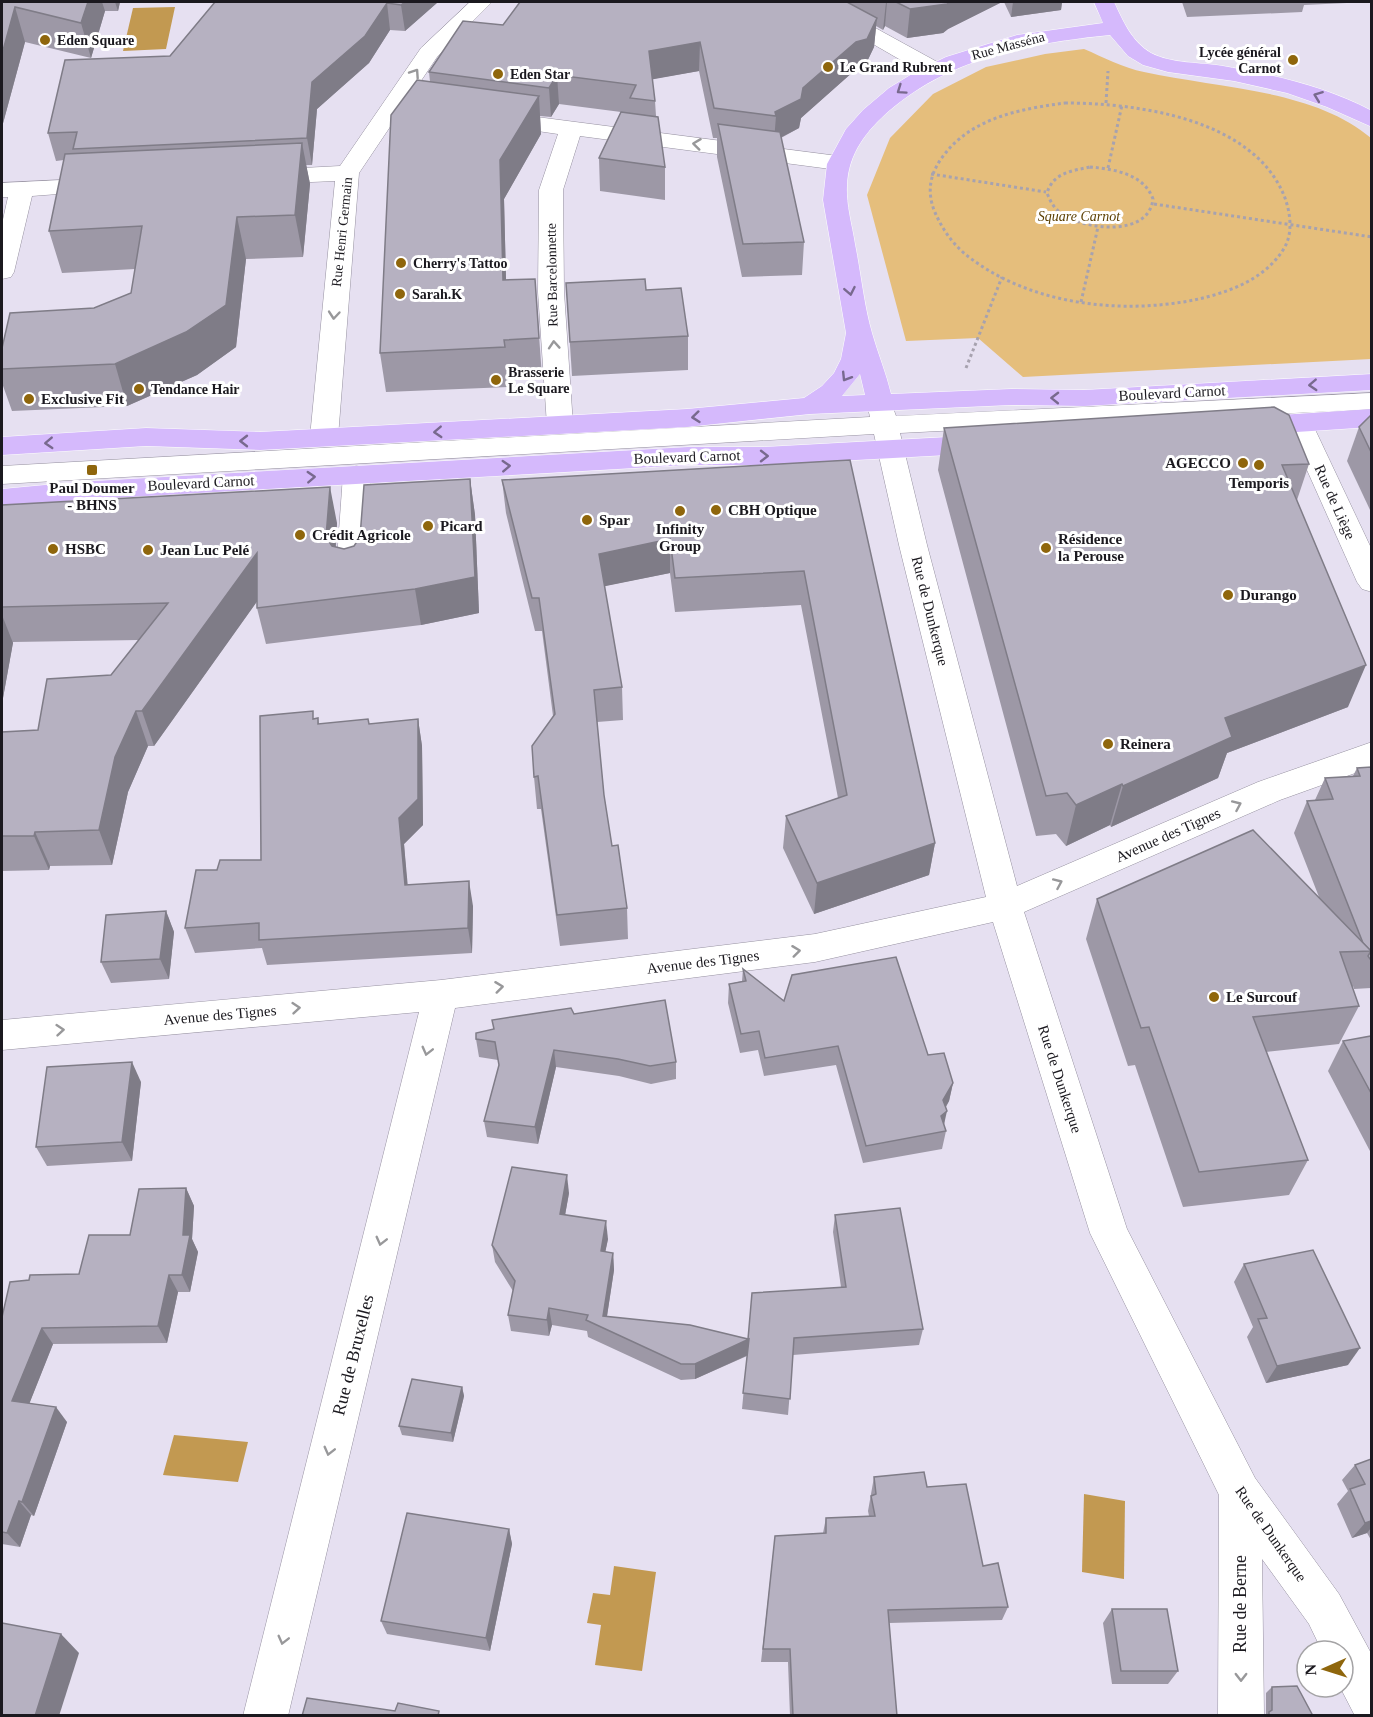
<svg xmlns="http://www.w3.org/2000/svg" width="1373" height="1717" font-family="'Times New Roman',serif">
  <rect width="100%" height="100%" fill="#e6e0f1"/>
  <path fill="#e5be7c" d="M1084 49C1103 57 1123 68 1144 72 1215 88 1314 89 1371 138V359L1023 377 978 338 906 341 867 195 890 138 933 94 986 67 1045 54Z"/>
  <g fill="#c29951">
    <polygon points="175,7 166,49 123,51 133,8"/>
    <polygon points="174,1435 248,1442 238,1482 163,1475"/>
    <polygon points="1084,1494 1125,1501 1124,1579 1082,1572"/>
    <polygon points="614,1566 656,1572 642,1671 595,1665 601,1625 587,1623 593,1593 610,1595"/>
  </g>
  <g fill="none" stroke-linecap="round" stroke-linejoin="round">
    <g stroke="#9691a0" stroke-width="1">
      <g id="minor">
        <polygon points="470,2 492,2 437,57 359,173 338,437 334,443 324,446 314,443 310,437 335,181 265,184 257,182 253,177 257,172 265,170 340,166 421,48"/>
        <polygon points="804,2 828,2 941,64 944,69 941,74 933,76 925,74 807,6"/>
        <polygon points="498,112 838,156 846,158 850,163 846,168 838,170 580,136 563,190 564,292 573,425 570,431 560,434 550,431 547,425 538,292 539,190 558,134 490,124 487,119 490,114"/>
        <polygon points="102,178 110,180 114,185 110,190 32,196 14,272 11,277 2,279 2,224 8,197 2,197 2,183"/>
        <polygon points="1372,393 1372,409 900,433 927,545 1017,886 1258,782 1372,742 1372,767 1280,800 1024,912 1127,1229 1255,1478 1339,1594 1372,1655 1372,1716 1355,1716 1340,1687 1343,1687 1343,1651 1322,1651 1309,1624 1262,1559 1264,1716 1218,1716 1219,1495 1090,1233 993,922 815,962 455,1008 288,1716 243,1716 419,1012 2,1050 2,1020 441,980 815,934 986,897 899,545 874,434 2,484 2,466 870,417 867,403 871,397 880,395 889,397 896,416"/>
        <polygon points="1299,414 1309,417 1312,423 1372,550 1372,592 1362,589 1357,582 1286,423 1289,417"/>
        <polygon points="357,466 367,469 371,475 364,573 360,580 350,583 340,580 336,573 343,475 347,469"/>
      </g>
    </g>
    <g stroke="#fff" stroke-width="1">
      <g id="major">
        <path d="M1094 2H1114C1123 21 1131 41 1151 53 1172 64 1200 62 1223 66 1274 75 1325 86 1372 111V127L1327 107 1287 93 1234 81 1168 72 1143 65 1128 56 1110 35C1031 43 952 57 890 110 867 130 848 153 847 186 846 205 852 225 855 244 861 274 864 305 872 333 878 354 886 373 891 394L1011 389 1084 390 1372 374V390L1084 406 1011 405 810 414 687 427 260 450 146 446 2 455V437L146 428 260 432 687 409 804 398 822 386 834 373 841 359 846 333 823 200 827 164 846 129 863 110 889 88 917 71 946 57 1017 35 1103 23ZM860 374 865 395 842 396Z"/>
        <polygon points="1372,409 1372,427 1249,435 1239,432 1236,426 1239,420 1249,417"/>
        <polygon points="985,435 995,438 999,444 995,450 985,453 764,465 688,465 77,500 2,507 2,489 77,482 688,447 764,447"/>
      </g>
    </g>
    <g stroke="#a7a2af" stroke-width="3" stroke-dasharray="3 3" stroke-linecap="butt">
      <path d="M1065 103C1138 103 1255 119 1285 198 1291 215 1293 235 1283 250 1264 280 1227 293 1194 300 1118 315 1027 304 965 254 951 242 941 227 934 210 927 191 930 175 941 159 969 118 1020 109 1065 103Z"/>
      <polyline points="1106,103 1108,71"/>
      <path d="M1090 167C1114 169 1144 174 1153 199 1149 237 1087 230 1064 215 1055 210 1051 203 1047 193 1053 173 1071 171 1090 167Z"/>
      <polyline points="1108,168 1122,105"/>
      <polyline points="931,174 1046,192"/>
      <polyline points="1154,204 1372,237"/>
      <polyline points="1081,302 1098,227"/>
      <polyline points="966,368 1002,277"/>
    </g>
    <use href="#minor" fill="#fff" fill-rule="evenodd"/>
    <use href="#major" fill="#d5b9fc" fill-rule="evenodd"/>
  </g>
  <g fill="#9d98a6">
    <polygon points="2,2 120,2 118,11 105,11 91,58 25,42 2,127"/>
    <polygon points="215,2 438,2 405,31 390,30 369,63 317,109 312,165 306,165 310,184 303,257 246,259 236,347 197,375 127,406 12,411 2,383 2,348 131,293 135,269 62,273 49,231 64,160 56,161 48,133 170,56"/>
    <polygon points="520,2 1002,2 948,29 943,33 907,38 885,26 883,30 876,26 874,47 864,68 854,71 801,118 799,128 781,138 804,242 802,275 742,277 717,157 717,138 713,138 699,71 652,79 655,101 656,116 665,167 665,200 600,191 599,158 621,112 559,104 551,117 540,116 541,134 504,199 506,280 535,279 542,377 508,379 508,387 386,392 380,353 430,82 429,72 503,25"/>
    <polygon points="1004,2 1062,2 1061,10 1011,17"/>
    <polygon points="1182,2 1368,2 1304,5 1302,12 1187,17"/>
    <polygon points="566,283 646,290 688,336 688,370 572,376"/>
    <polygon points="1371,415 1371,512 1347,461 1359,427"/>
    <polygon points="944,428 1309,464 1297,500 1348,707 1227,753 1218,778 1111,827 1110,825 1066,846 1056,834 1036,836 938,470"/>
    <polygon points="850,460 935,843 929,875 814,914 783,848 786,816 838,798 801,605 675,612 670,573 604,586 622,687 623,720 597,722 604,795 612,846 627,908 628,939 560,946 541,809 537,809 534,777 553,716 542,631 535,631 506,513 502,480"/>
    <polygon points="470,479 475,515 479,613 421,625 266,644 257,608 257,601 154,746 148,746 128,792 112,865 50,866 49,870 2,871 2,874 2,732 38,730 111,675 139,640 13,642 3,698 2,698 2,505 337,523 336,547 344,549 354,546"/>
    <polygon points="314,718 318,718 319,724 369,724 418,719 422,746 423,825 404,844 407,885 473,906 472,953 267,965 262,948 195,953 185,928 217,870 261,860"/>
    <polygon points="1371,767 1371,988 1354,989 1353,986 1352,987 1359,1006 1339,1044 1266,1052 1308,1160 1289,1195 1183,1207 1135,1065 1128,1066 1086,939 1097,899 1319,897 1294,833 1307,801 1315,800 1325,778 1353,776 1357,768"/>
    <polygon points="166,911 174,932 169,979 111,983 101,962"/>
    <polygon points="743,969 784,1001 928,1055 953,1083 949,1101 946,1107 944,1125 946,1131 942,1149 863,1163 836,1065 764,1076 758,1050 740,1053 728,1003 729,984 742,981"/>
    <polygon points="574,1014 676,1062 676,1079 651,1084 619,1076 556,1067 538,1144 487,1137 484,1121 499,1065 498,1060 479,1057 476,1039"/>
    <polygon points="1371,1036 1371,1153 1328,1071 1343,1041"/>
    <polygon points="141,1082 132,1161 47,1166 36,1147"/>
    <polygon points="186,1188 194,1206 192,1239 198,1252 190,1292 178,1292 167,1343 53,1344 29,1404 67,1422 34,1516 31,1515 20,1547 2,1544 2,1317 29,1280 79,1274 130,1235"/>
    <polygon points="569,1193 565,1215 608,1239 605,1252 613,1253 614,1270 607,1316 748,1339 841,1287 833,1232 835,1215 923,1329 919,1345 793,1355 788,1415 742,1409 747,1356 695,1379 681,1380 588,1337 587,1331 552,1325 549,1336 511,1331 508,1315 513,1291 495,1262 492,1245"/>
    <polygon points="1244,1264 1348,1365 1266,1383 1247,1337 1253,1327 1234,1282"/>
    <polygon points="462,1387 464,1396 453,1442 402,1435 399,1426"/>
    <polygon points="1371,1459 1371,1540 1367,1533 1352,1538 1337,1504 1348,1491 1342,1480 1355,1465"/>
    <polygon points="874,1477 927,1487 983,1566 1008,1607 1002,1620 889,1623 897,1716 790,1716 788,1662 761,1662 775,1536 823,1533 826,1518 869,1516 868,1511"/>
    <polygon points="509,1529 512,1544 490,1651 387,1634 381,1621"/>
    <polygon points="1112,1609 1178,1671 1168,1684 1112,1684 1103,1623"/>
    <polygon points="1272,1687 1313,1716 1266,1716 1266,1693"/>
  </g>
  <g fill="#7f7c87">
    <polygon points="88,2 102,2 105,11 91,58 81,23"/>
    <polygon points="115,2 120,2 118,11"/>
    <polygon points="405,2 438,2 405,31 401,5"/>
    <polygon points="886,2 887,2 885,26 883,30"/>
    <polygon points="949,2 1002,2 948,29 943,33 907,38 910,9"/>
    <polygon points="1013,2 1062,2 1061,10 1011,17"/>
    <polygon points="387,3 390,30 369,63 317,109 312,165 307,138 312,82"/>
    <polygon points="15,7 25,42 2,127 2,54"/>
    <polygon points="877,18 874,47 864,68 854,71 801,118 799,128 774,141 776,116 775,112 803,88"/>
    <polygon points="700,42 699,71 649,80 649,51"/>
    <polygon points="557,75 559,104 551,117 549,88"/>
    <polygon points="539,96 541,134 504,199 507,319 503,280 500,160"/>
    <polygon points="302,143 310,184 303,257 295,215"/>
    <polygon points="237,217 246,259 236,347 197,375 127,406 115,364"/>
    <polygon points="470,479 475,515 479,613 421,625 415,589"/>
    <polygon points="330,487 337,523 334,573 326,537"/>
    <polygon points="670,539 670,573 601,587 599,554"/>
    <polygon points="257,553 266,589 154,746 142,711"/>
    <polygon points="2,615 13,643 3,698 2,696"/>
    <polygon points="1366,665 1348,707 1227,753 1218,778 1111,827 1123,786 1225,718"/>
    <polygon points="136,711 148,746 128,792 112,865 99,830 115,757"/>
    <polygon points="418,719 422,746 423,825 404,844 410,910 405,885 399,818"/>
    <polygon points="1122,784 1110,825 1066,846 1076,805"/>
    <polygon points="35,832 50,866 49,870 34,836"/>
    <polygon points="935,843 929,875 814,914 817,883"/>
    <polygon points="469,881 473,906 472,953 468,928"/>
    <polygon points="166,911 174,932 169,979 160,959"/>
    <polygon points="554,1050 556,1067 538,1144 535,1127"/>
    <polygon points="132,1062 141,1082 132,1161 122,1142"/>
    <polygon points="953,1083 949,1101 939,1118 943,1100"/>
    <polygon points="947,1111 943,1129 941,1116"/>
    <polygon points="567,1175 569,1193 562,1232 560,1214"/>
    <polygon points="186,1188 194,1206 192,1239 198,1252 190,1292 182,1275 183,1235"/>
    <polygon points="606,1221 608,1239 602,1268 601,1251"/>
    <polygon points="613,1253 614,1270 605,1329 603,1316"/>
    <polygon points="169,1275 178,1292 167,1343 158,1326"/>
    <polygon points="549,1308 552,1325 549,1336 547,1320"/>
    <polygon points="42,1328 53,1344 24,1417 12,1401"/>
    <polygon points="749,1339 748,1355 695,1379 695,1364"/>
    <polygon points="1360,1348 1348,1365 1266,1383 1277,1366"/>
    <polygon points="462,1387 464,1396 453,1442 451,1433"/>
    <polygon points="56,1407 67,1422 34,1516 22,1502"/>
    <polygon points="19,1501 31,1515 20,1547 7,1533"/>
    <polygon points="1371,1521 1371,1528 1367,1533 1352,1538 1365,1523"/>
    <polygon points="509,1529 512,1544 490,1651 486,1638"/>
    <polygon points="61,1634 79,1653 59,1716 35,1716"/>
  </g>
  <g fill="#b6b1c1" stroke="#7f7c87" stroke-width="1.5">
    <polygon points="2,2 88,2 81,23 15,7 2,54"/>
    <polygon points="215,2 405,2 401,5 387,3 365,36 312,82 307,138 73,149 77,132 48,133 65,60 170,56"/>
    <polygon points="520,2 847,2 877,18 867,39 856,42 803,88 801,99 775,112 776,116 714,108 700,42 649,51 655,101 630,98 636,85 557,75 549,88 429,72 463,21 503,25"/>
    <polygon points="896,2 949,2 947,4 910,9"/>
    <polygon points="417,80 539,96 500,160 503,280 535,279 539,338 504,340 505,347 380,353 391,115"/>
    <polygon points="621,112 658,117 665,167 599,158"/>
    <polygon points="718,124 780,132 804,242 743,244"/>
    <polygon points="302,143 295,215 237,217 226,305 186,332 115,364 2,369 2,348 10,313 94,308 131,293 142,226 49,231 65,154"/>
    <polygon points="645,279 646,290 681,288 688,336 570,342 566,283"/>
    <polygon points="1274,407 1289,415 1309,464 1282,465 1366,665 1225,718 1232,737 1123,786 1122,784 1076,805 1067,793 1046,796 944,428"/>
    <polygon points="1371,415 1371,452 1359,427"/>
    <polygon points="850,460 935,843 817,883 786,816 847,795 804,571 675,578 670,539 599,554 622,687 594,690 604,795 612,846 618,845 627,908 557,915 538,776 534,777 532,746 555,714 539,598 532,598 502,480"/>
    <polygon points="470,479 475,577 415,589 257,608 257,553 142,711 136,711 115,757 99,830 35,832 34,836 2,836 2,732 38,730 47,679 111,675 168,603 2,607 2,505 330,487 326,537 332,546 344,549 354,546 360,537 364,485"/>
    <polygon points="313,711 313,719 318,718 318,724 368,719 369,724 418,719 418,799 399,818 405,885 469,881 468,928 259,940 259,923 185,928 196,870 217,870 220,860 261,860 260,716"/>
    <polygon points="1371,767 1371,959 1370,959 1368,956 1371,951 1363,943 1307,801 1333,799 1325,778 1360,776 1357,768"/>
    <polygon points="1253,830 1371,951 1340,952 1359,1006 1253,1017 1308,1160 1199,1172 1149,1027 1141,1028 1097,899"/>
    <polygon points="166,911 160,959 101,962 106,915"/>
    <polygon points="896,957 928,1055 944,1053 953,1083 943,1100 947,1111 941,1116 946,1131 866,1146 838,1046 765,1058 759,1031 741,1034 729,984 746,981 743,969 784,1001 792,975"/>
    <polygon points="665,1000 676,1062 650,1066 618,1059 554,1050 535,1127 484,1121 499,1065 495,1042 476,1039 476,1033 494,1029 492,1020 571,1008 574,1014"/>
    <polygon points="1371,1036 1371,1093 1343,1041"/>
    <polygon points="132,1062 122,1142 36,1147 47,1067"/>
    <polygon points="512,1167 567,1175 560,1214 606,1221 601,1251 613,1253 603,1316 690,1325 748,1339 752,1293 846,1287 835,1215 900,1208 923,1329 794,1338 790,1399 743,1393 749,1339 695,1364 681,1364 586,1320 588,1315 549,1308 547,1320 508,1315 515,1281 492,1245"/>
    <polygon points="186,1188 183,1235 190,1235 182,1275 169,1275 158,1326 42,1328 12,1401 56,1407 22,1502 19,1501 7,1533 2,1532 2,1317 10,1282 29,1280 30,1275 79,1274 89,1235 130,1235 139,1189"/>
    <polygon points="1313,1250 1360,1348 1277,1366 1258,1319 1267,1318 1244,1264"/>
    <polygon points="412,1379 462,1387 451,1433 399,1426"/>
    <polygon points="1371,1459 1371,1521 1365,1523 1350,1489 1365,1484 1355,1465"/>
    <polygon points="924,1472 927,1487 966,1484 983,1566 998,1563 1008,1607 888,1610 897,1716 793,1716 790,1649 763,1649 775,1536 826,1533 826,1518 875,1516 871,1496 876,1494 874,1477"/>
    <polygon points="407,1513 509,1529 486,1638 381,1621"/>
    <polygon points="1112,1609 1167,1609 1178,1671 1121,1671"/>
    <polygon points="2,1623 61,1634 35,1716 2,1716"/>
    <polygon points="1297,1686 1313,1716 1269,1716 1269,1712 1272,1710 1272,1687"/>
    <polygon points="307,1698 395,1711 398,1703 439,1711 438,1716 302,1716"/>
  </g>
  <defs><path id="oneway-chevron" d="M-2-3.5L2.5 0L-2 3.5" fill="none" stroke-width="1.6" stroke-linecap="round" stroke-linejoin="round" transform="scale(1.5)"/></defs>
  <g stroke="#98989a">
    <use href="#oneway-chevron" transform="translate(415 73) rotate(-56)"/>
    <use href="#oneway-chevron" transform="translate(697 144) rotate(-173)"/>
    <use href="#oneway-chevron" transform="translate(334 315) rotate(95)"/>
    <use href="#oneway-chevron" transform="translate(554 345) rotate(-94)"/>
    <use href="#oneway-chevron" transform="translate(1237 805) rotate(-24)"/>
    <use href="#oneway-chevron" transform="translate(1058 883) rotate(-24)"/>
    <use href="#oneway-chevron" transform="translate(796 951) rotate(-7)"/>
    <use href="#oneway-chevron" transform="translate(499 987) rotate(-7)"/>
    <use href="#oneway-chevron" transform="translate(296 1008) rotate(-5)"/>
    <use href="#oneway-chevron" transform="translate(60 1030) rotate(-5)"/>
    <use href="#oneway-chevron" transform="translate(427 1051) rotate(104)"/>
    <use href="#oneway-chevron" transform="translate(381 1241) rotate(104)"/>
    <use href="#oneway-chevron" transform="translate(329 1451) rotate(104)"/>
    <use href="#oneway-chevron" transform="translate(283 1640) rotate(104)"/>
    <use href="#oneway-chevron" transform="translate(1241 1677) rotate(90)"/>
  </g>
  <g stroke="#78698e">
    <use href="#oneway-chevron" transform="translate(901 90) rotate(145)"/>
    <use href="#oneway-chevron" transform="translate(1318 96) rotate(-159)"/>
    <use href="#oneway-chevron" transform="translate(850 291) rotate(79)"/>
    <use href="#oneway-chevron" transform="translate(846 377) rotate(122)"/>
    <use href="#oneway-chevron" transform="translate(1313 385) rotate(177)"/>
    <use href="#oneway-chevron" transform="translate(1055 398) rotate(-179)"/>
    <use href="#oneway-chevron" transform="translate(696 417) rotate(174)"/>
    <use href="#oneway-chevron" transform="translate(438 432) rotate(177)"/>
    <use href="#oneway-chevron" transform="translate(244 441) rotate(180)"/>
    <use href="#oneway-chevron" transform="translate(49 443) rotate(177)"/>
    <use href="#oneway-chevron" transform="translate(764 456)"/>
    <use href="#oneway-chevron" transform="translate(506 466) rotate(-3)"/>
    <use href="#oneway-chevron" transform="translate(311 477) rotate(-3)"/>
  </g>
  <g fill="#8f660c" stroke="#fff" stroke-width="2">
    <circle cx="45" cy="40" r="6"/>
    <circle cx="1293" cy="60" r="6"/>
    <circle cx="828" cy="67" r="6"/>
    <circle cx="498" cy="74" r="6"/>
    <circle cx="401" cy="263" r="6"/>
    <circle cx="400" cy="294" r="6"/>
    <circle cx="496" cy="380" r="6"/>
    <circle cx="139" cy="389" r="6"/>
    <circle cx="29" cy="399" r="6"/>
    <circle cx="1243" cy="463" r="6"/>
    <circle cx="1259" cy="465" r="6"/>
    <rect x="86" y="464" width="12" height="12" rx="3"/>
    <circle cx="716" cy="510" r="6"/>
    <circle cx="680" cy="511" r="6"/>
    <circle cx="587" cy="520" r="6"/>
    <circle cx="428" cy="526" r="6"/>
    <circle cx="300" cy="535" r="6"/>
    <circle cx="1046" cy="548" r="6"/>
    <circle cx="53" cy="549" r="6"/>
    <circle cx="148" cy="550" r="6"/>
    <circle cx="1228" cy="595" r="6"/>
    <circle cx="1108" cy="744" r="6"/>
    <circle cx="1214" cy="997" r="6"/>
  </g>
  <g text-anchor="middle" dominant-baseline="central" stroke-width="6" stroke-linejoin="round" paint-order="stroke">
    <g font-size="14" font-weight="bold" fill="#1b191f" stroke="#fff" text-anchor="start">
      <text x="57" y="40">Eden Square</text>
      <text x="1281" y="52" text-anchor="end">Lycée général<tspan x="1281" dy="16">Carnot</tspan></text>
      <text x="840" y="67">Le Grand Rubrent</text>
      <text x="510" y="74">Eden Star</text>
      <text x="413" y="263">Cherry's Tattoo</text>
      <text x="412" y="294">Sarah.K</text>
      <text x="508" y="372">Brasserie<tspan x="508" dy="16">Le Square</tspan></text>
      <text x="151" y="389">Tendance Hair</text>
    </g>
    <g font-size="14" fill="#1b191f" stroke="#fff">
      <text transform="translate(1008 46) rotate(-15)">Rue Masséna</text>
      <text transform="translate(342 232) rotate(-84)">Rue Henri Germain</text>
      <text transform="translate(552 275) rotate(-91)">Rue Barcelonnette</text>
    </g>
    <g font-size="14" font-style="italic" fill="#5b3f02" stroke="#fff">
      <text x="1079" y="216">Square Carnot</text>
    </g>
    <g font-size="15" fill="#1b191f" stroke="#fff">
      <text transform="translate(1172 393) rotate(-3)">Boulevard Carnot</text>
      <text transform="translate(687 457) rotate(-2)">Boulevard Carnot</text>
      <text transform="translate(201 483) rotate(-3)">Boulevard Carnot</text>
      <text transform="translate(1335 502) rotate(66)">Rue de Liège</text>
      <text transform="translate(930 611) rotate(76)">Rue de Dunkerque</text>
      <text transform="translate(1168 835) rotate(-24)">Avenue des Tignes</text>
      <text transform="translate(703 962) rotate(-7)">Avenue des Tignes</text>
      <text transform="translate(220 1015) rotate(-5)">Avenue des Tignes</text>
      <text transform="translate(1060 1079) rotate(72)">Rue de Dunkerque</text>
      <text transform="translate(1271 1534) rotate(55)">Rue de Dunkerque</text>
    </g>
    <g font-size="15" font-weight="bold" fill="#1b191f" stroke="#fff" text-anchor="start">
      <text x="41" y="399">Exclusive Fit</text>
      <text x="1231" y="463" text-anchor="end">AGECCO</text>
      <text x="1259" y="483" text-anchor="middle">Temporis</text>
      <text x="92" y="488" text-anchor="middle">Paul Doumer<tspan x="92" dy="17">- BHNS</tspan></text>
      <text x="728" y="510">CBH Optique</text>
      <text x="599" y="520">Spar</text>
      <text x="440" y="526">Picard</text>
      <text x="680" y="529" text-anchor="middle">Infinity<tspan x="680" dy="17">Group</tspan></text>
      <text x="312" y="535">Crédit Agricole</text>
      <text x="1058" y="539">Résidence<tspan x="1058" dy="17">la Perouse</tspan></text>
      <text x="65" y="549">HSBC</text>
      <text x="160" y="550">Jean Luc Pelé</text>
      <text x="1240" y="595">Durango</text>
      <text x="1120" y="744">Reinera</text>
      <text x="1226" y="997">Le Surcouf</text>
    </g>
    <g font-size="18" fill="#1b191f" stroke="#fff">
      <text transform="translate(353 1355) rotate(-76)">Rue de Bruxelles</text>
      <text transform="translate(1240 1604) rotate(-90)">Rue de Berne</text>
    </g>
  </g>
  <rect width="1373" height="1717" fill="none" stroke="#1b191f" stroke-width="6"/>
  <g transform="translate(1325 1669) rotate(267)"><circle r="28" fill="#ffffff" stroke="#a4a3a5" stroke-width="1.5"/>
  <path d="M0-4.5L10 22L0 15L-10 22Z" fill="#8f660c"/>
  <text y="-9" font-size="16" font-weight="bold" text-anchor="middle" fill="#1b191f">N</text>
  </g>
</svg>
